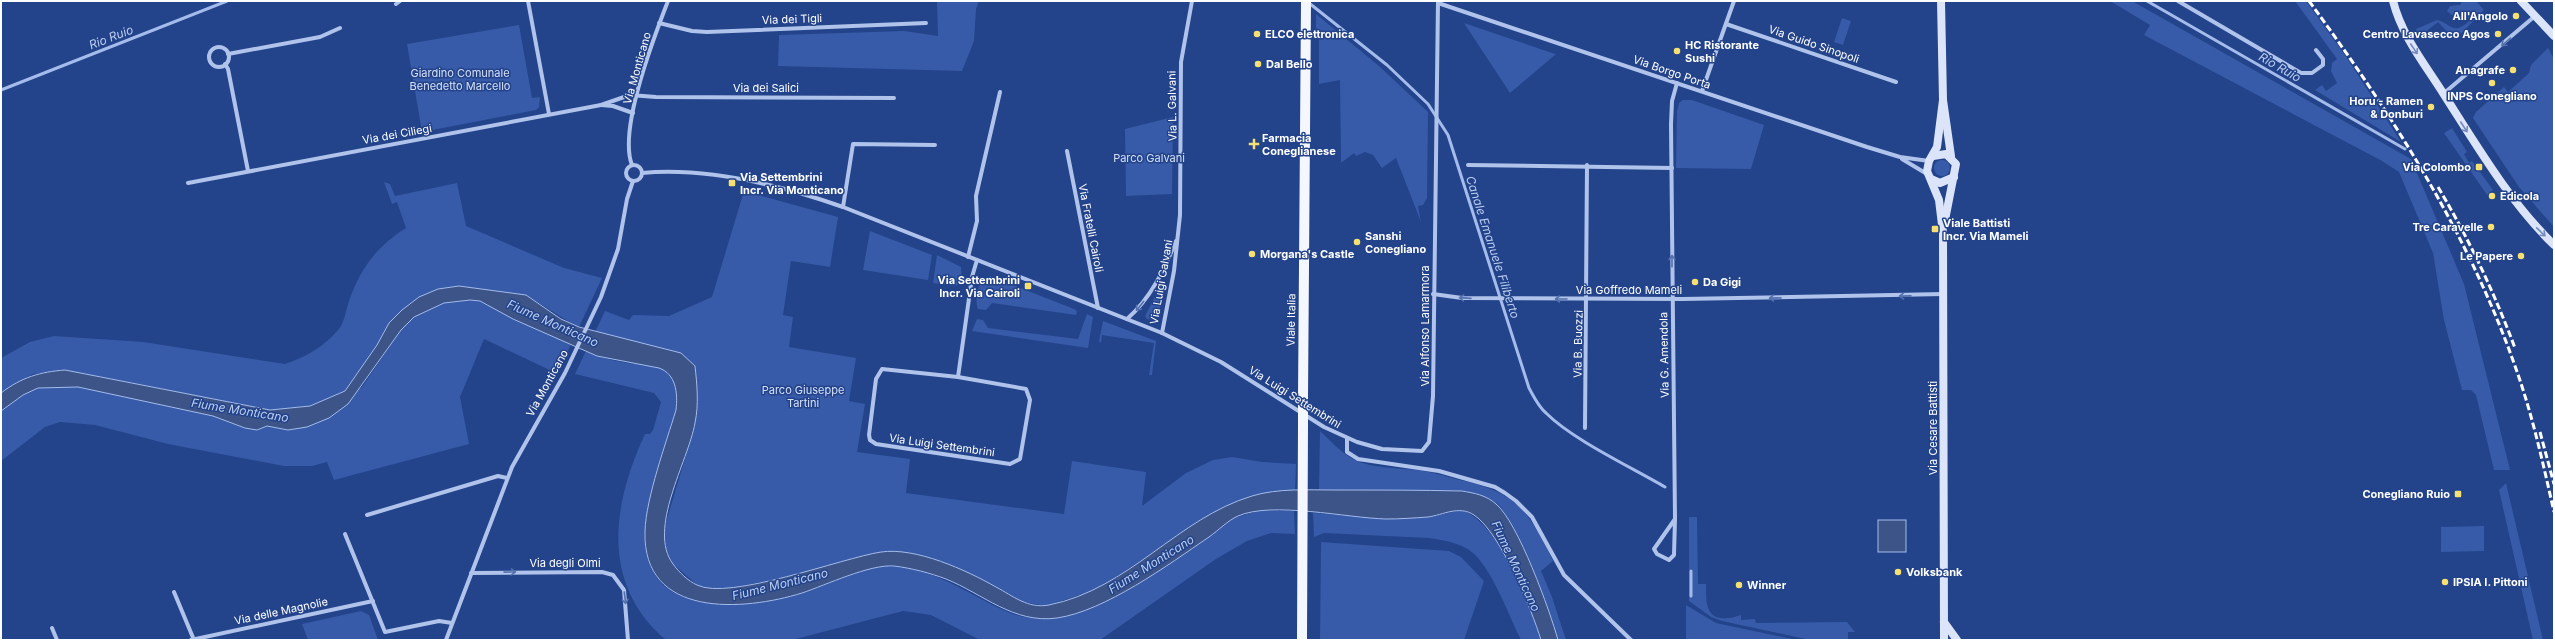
<svg xmlns="http://www.w3.org/2000/svg" width="2555" height="641" font-family="Inter,sans-serif">
  <rect width="100%" height="100%" fill="#23438b"/>
  <g fill="#375ba8">
    <polygon points="937,1 979,1 976,9 974,41 962,71 778,66 779,35 904,31 938,36"/>
    <polygon points="2110,1 2132,1 2411,159 2464,284 2510,470 2494,470 2476,395 2471,390 2462,390 2444,320 2433,253 2399,172 2382,161 2144,35 2150,25"/>
    <polygon points="2295,1 2306,1 2347,58 2401,142 2315,90 2322,85 2326,91 2337,83 2331,71 2332,63 2337,59"/>
    <path d="M2462 1H2476L2484 10 2455 40 2438 22 2418 38 2416 29 2437 20C2451 23 2453 37 2470 20L2465 14 2453 16 2447 11 2450 6 2460 5Z"/>
    <polygon points="1316,14 1379,66 1428,112 1427,198 1423,205 1418,206 1421,222 1396,158 1382,168 1373,155 1365,152 1356,156 1354,153 1341,163 1340,80 1319,84 1319,34 1316,27"/>
    <polygon points="1842,18 1851,21 1843,45 1834,42"/>
    <polygon points="1464,23 1555,54 1556,54 1510,93"/>
    <polygon points="519,25 532,98 540,97 539,107 536,110 422,132 407,44"/>
    <polygon points="2548,48 2554,59 2554,227 2519,187 2473,118 2476,112 2504,87 2508,92 2529,73 2531,65"/>
    <polygon points="1683,100 1692,100 1764,125 1751,169 1676,168 1677,111 1679,103"/>
    <polygon points="1173,117 1172,194 1126,196 1125,129"/>
    <polygon points="2452,128 2467,152 2464,154 2469,163 2472,161 2493,190 2488,194 2492,202 2444,133"/>
    <circle cx="1942" cy="168" r="8"/>
    <path d="M384 182 390 184 395 196 457 183 466 226 564 268 602 278 579 327C559 318 535 296 514 293L419 297 389 323 377 345 345 391 310 406 270 410 65 370 33 374 1 393V358L30 342 54 336 143 342 285 364C305 357 324 347 338 330 344 324 346 310 349 301 360 269 377 246 406 228L397 202 392 204Z"/>
    <polygon points="744,191 838,217 830,267 791,261 783,315 793,317 789,347 856,358 849,401 865,404 857,452 910,459 906,493 1064,514 1072,461 1146,472 1142,506 1186,473 1213,460 1232,457 1262,462 1296,464 1295,491 1252,496 1206,518 1096,590 1046,606 1018,601 996,587 927,557 911,553 884,551 800,574 731,588 711,589 697,585 672,563 666,549 664,529 695,425 695,365 595,332 605,311 629,320 633,315 669,316 712,297"/>
    <polygon points="870,231 932,255 928,280 863,270"/>
    <polygon points="937,255 961,267 962,283 955,286 933,283"/>
    <path d="M990 276 1074 309 1077 311 1076 315 992 303 986 310 978 309C974 300 978 278 990 276Z"/>
    <polygon points="1161,285 1165,289 1158,315 1154,320 1147,319 1145,316"/>
    <polygon points="469,300 480,301 571,344 558,374 484,339 460,397 469,444 334,480 327,462 312,466 284,466 168,444 95,425 60,422 45,427 1,461 1,411 23,395 38,388 78,387 213,416 245,428 257,430 267,426 288,430 362,387 401,330 414,317 444,303"/>
    <polygon points="1087,314 1093,317 1088,348 972,331 977,319 983,320 988,328 1078,339"/>
    <polygon points="1103,321 1156,341 1152,375 1149,375 1154,343 1102,335 1101,343 1099,341"/>
    <path d="M586 351C598 356 610 360 622 362 634 365 657 363 667 371 678 380 677 398 676 410 666 444 647 495 645 529 639 619 741 610 799 594 824 587 865 566 888 566 935 567 968 595 1008 612 1024 619 1042 619 1059 618L1234 518 1257 511H1294L1295 534 1271 533 1247 541 1216 559 1100 640H980L931 615 903 611 792 640H666C600 584 612 505 645 434H650L653 430 661 402 654 393 575 374Z"/>
    <path d="M1320 431C1330 440 1342 454 1355 460 1373 468 1396 468 1415 470 1430 471 1444 476 1460 480 1516 492 1529 511 1553 561L1541 571 1552 597 1566 640H1558C1549 608 1520 526 1497 504 1492 500 1484 497 1478 494L1319 490Z"/>
    <polygon points="2506,483 2543,640 2533,640 2499,490"/>
    <path d="M1462 510C1499 524 1530 603 1541 640H1521C1508 614 1497 581 1478 558 1467 544 1445 540 1428 538L1324 533 1314 537 1313 513 1388 519 1430 517Z"/>
    <path d="M1689 517H1697L1698 584H1706C1706 601 1705 621 1728 618 1733 618 1736 616 1741 615V620L1755 619 1756 623 1847 622 1855 632H1848V640H1810L1722 621 1711 617 1689 601Z"/>
    <polygon points="2484,526 2484,551 2441,552 2441,527"/>
    <polygon points="1321,542 1449,551 1461,557 1484,581 1464,640 1320,640"/>
    <polygon points="1686,605 1716,623 1797,640 1686,640"/>
    <polygon points="361,611 369,615 378,640 308,640 302,624"/>
  </g>
  <g fill="#3c5488" stroke="#a4bcec">
    <path d="M459 286 526 295 561 319 579 327 681 353 695 366C697 384 699 404 695 423 688 462 647 529 673 564 679 572 688 581 697 585 729 601 842 558 881 552 916 547 966 570 996 587 1013 596 1028 609 1049 605 1129 589 1178 518 1252 496 1278 488 1309 490 1335 490 1378 490 1420 490 1462 491 1474 493 1486 495 1496 504 1518 522 1550 611 1558 640H1541C1532 610 1500 532 1474 515 1459 505 1443 515 1428 517 1414 518 1400 519 1386 519 1347 518 1272 501 1238 516 1227 521 1219 530 1209 537 1168 565 1105 611 1057 618 1014 624 983 594 946 579 930 573 911 568 894 566 870 564 826 585 802 593 744 611 642 619 645 531 646 498 666 443 676 410 678 393 676 374 659 368L597 356 513 319 480 301 470 300 444 303 414 317 401 330 348 404 329 418 307 427 288 430 267 426 257 430 245 428 213 416 78 387 38 388 23 395 1 411V393C22 377 40 372 65 370L270 410 310 406 345 391 377 345 389 323 402 310 419 297 438 289Z"/>
    <rect x="1878" y="520" width="28" height="32"/>
  </g>
  <g fill="none" stroke-linecap="round" stroke-linejoin="round">
    <g stroke="#a4bcec" stroke-width="3">
      <polyline points="2147,1 2405,149"/>
      <path d="M1309 3 1387 65 1428 104 1448 135 1529 388C1534 397 1538 406 1546 413 1573 440 1631 467 1665 487"/>
      <polyline points="1,90 227,1"/>
      <polyline points="1691,596 1691,571"/>
    </g>
    <g stroke="#b0c3eb" stroke-width="4">
      <polyline points="528,1 549,114"/>
      <polyline points="2178,1 2301,73 2312,73 2323,65 2323,59 2316,50"/>
      <polyline points="1438,3 1867,147 1900,157 1929,161"/>
      <polyline points="396,4 400,1"/>
      <polyline points="659,23 692,31 707,32 926,23"/>
      <polyline points="1726,24 1896,82"/>
      <circle cx="219" cy="57" r="10"/>
      <polyline points="228,54 320,37 340,28"/>
      <polyline points="225,64 228,69 248,171"/>
      <polyline points="1702,91 1734,1"/>
      <polyline points="2443,94 2535,16"/>
      <polyline points="633,113 613,106 601,105 630,95 656,97 894,98"/>
      <polyline points="1067,151 1098,308"/>
      <polyline points="1902,159 1927,174"/>
      <circle cx="634" cy="173" r="8"/>
      <path d="M632 165C618 130 654 37 668 1"/>
      <polyline points="1468,165 1672,168"/>
      <path d="M642 173C707 167 783 186 843 207L1162 333 1221 362 1324 427 1357 442 1382 449 1422 451 1429 442 1433 396 1438 1"/>
      <polyline points="188,183 601,105"/>
      <polyline points="843,207 853,144 935,145"/>
      <polyline points="968,257 977,221 976,196 1000,92"/>
      <polyline points="1433,294 1462,298 1682,299 1944,294"/>
      <path d="M1127 319C1151 298 1164 270 1176 241"/>
      <polyline points="1162,333 1174,271 1180,215 1181,62 1192,1"/>
      <polygon points="882,369 958,377 1026,389 1030,400 1020,459 1010,464 876,444 870,440 869,435 876,379"/>
      <polyline points="958,377 972,277 977,260"/>
      <polyline points="1585,428 1587,165"/>
      <polyline points="1347,439 1347,452 1358,459 1439,471 1495,487 1505,493 1516,501 1532,517 1564,575 1631,640"/>
      <polyline points="367,515 498,476 507,478"/>
      <polyline points="1675,519 1671,124 1672,101 1677,83"/>
      <polygon points="1675,519 1674,555 1669,560 1657,554 1654,549"/>
      <polyline points="345,534 385,632 439,621 452,623"/>
      <polyline points="471,573 602,572 613,575 624,590 628,640"/>
      <polyline points="174,592 194,640"/>
      <polyline points="52,628 57,640"/>
      <polyline points="191,640 373,601"/>
      <polyline points="446,640 512,467 565,373 601,297 618,249 627,199 633,181"/>
    </g>
    <g stroke="#dbe4f8" stroke-width="8">
      <polyline points="1941,1 1943,100 1951,156"/>
      <path d="M2393 1C2402 36 2424 63 2443 93 2477 146 2509 201 2554 245"/>
      <polyline points="2521,1 2554,36"/>
      <polyline points="1943,100 1937,147 1929,161 1927,171 1939,200 1943,233 1944,640"/>
      <polyline points="1933,156 1946,154 1956,164 1944,225"/>
      <polyline points="1931,179 1940,183 1954,177"/>
      <polyline points="1944,622 1957,640"/>
    </g>
    <g stroke="#f4f7fe" stroke-width="10">
      <polyline points="1303,398 1306,1"/>
      <polyline points="1302,640 1303,426"/>
    </g>
    <g stroke="#fff" stroke-width="3" stroke-dasharray="7 3" stroke-linecap="butt">
      <path d="M2309 1C2392 114 2468 233 2515 366 2532 413 2543 463 2554 512"/>
      <path d="M2438 187C2469 239 2494 292 2515 348"/>
      <polyline points="2540,432 2554,484"/>
    </g>
    <polyline stroke="#f4f7fe" stroke-width="10" points="1303,426 1303,398"/>
  </g>
  <defs><path id="oneway-shaft" d="M-6 0H5M1.5-3L5.5 0L1.5 3" fill="none" stroke-width="1.6" stroke-linecap="round" stroke-linejoin="round"/></defs>
  <g stroke="#5470ad">
    <use href="#oneway-shaft" transform="translate(2506 42) rotate(138)"/>
    <use href="#oneway-shaft" transform="translate(1672 261) rotate(-90)"/>
    <use href="#oneway-shaft" transform="translate(1905 296) rotate(179)"/>
    <use href="#oneway-shaft" transform="translate(1465 298) rotate(-176)"/>
    <use href="#oneway-shaft" transform="translate(1775 298) rotate(179)"/>
    <use href="#oneway-shaft" transform="translate(1561 299) rotate(180)"/>
    <use href="#oneway-shaft" transform="translate(1140 306) rotate(129)"/>
    <use href="#oneway-shaft" transform="translate(510 572) rotate(-1)"/>
    <use href="#oneway-shaft" transform="translate(625 598) rotate(83)"/>
  </g>
  <g stroke="#768bbc">
    <use href="#oneway-shaft" transform="translate(2414 49) rotate(56)"/>
    <use href="#oneway-shaft" transform="translate(2464 127) rotate(57)"/>
    <use href="#oneway-shaft" transform="translate(2541 232) rotate(44)"/>
  </g>
  <g fill="#f6e072" stroke="#23438b" stroke-width="1.5">
    <circle cx="2516" cy="16" r="4"/>
    <circle cx="1257" cy="34" r="4"/>
    <circle cx="2498" cy="34" r="4"/>
    <circle cx="1677" cy="51" r="4"/>
    <circle cx="1258" cy="64" r="4"/>
    <circle cx="2513" cy="70" r="4"/>
    <circle cx="2492" cy="83" r="4"/>
    <circle cx="2431" cy="107" r="4"/>
    <path d="M1252 138h4v4h4v4h-4v4h-4v-4h-4v-4h4z"/>
    <rect x="2475" y="163" width="8" height="8" rx="2"/>
    <rect x="728" y="179" width="8" height="8" rx="2"/>
    <circle cx="2492" cy="196" r="4"/>
    <circle cx="2491" cy="227" r="4"/>
    <rect x="1931" y="225" width="8" height="8" rx="2"/>
    <circle cx="1357" cy="242" r="4"/>
    <circle cx="1252" cy="254" r="4"/>
    <circle cx="2521" cy="256" r="4"/>
    <circle cx="1695" cy="282" r="4"/>
    <rect x="1024" y="282" width="8" height="8" rx="2"/>
    <rect x="2454" y="490" width="8" height="8" rx="2"/>
    <circle cx="1898" cy="572" r="4"/>
    <circle cx="2445" cy="582" r="4"/>
    <circle cx="1739" cy="585" r="4"/>
  </g>
  <g text-anchor="middle" dominant-baseline="central" stroke-width="3" stroke-linejoin="round" paint-order="stroke">
    <g font-size="11" font-weight="bold" fill="#fff" stroke="#23438b" text-anchor="start">
      <text x="2508" y="16" text-anchor="end">All'Angolo</text>
      <text x="1265" y="34">ELCO elettronica</text>
      <text x="2490" y="34" text-anchor="end">Centro Lavasecco Agos</text>
      <text x="1685" y="45">HC Ristorante<tspan x="1685" dy="13">Sushi</tspan></text>
      <text x="1266" y="64">Dal Bello</text>
      <text x="2505" y="70" text-anchor="end">Anagrafe</text>
      <text x="2492" y="96" text-anchor="middle">INPS Conegliano</text>
      <text x="2423" y="101" text-anchor="end">Horu - Ramen<tspan x="2423" dy="13">&amp; Donburi</tspan></text>
      <text x="1262" y="138">Farmacia<tspan x="1262" dy="13">Coneglianese</tspan></text>
      <text x="2471" y="167" text-anchor="end">Via Colombo</text>
      <text x="740" y="177">Via Settembrini<tspan x="740" dy="13">Incr. Via Monticano</tspan></text>
      <text x="2500" y="196">Edicola</text>
      <text x="1943" y="223">Viale Battisti<tspan x="1943" dy="13">Incr. Via Mameli</tspan></text>
      <text x="2483" y="227" text-anchor="end">Tre Caravelle</text>
      <text x="1365" y="236">Sanshi<tspan x="1365" dy="13">Conegliano</tspan></text>
      <text x="1260" y="254">Morgana's Castle</text>
      <text x="2513" y="256" text-anchor="end">Le Papere</text>
      <text x="1020" y="280" text-anchor="end">Via Settembrini<tspan x="1020" dy="13">Incr. Via Cairoli</tspan></text>
      <text x="1703" y="282">Da Gigi</text>
      <text x="2450" y="494" text-anchor="end">Conegliano Ruio</text>
      <text x="1906" y="572">Volksbank</text>
      <text x="2453" y="582">IPSIA I. Pittoni</text>
      <text x="1747" y="585">Winner</text>
    </g>
    <g font-size="11" fill="#fff" stroke="#23438b">
      <text transform="translate(792 19) rotate(-2)">Via dei Tigli</text>
      <text transform="translate(1814 44) rotate(19)">Via Guido Sinopoli</text>
      <text transform="translate(637 68) rotate(-74)">Via Monticano</text>
      <text transform="translate(1672 72) rotate(19)">Via Borgo Porta</text>
      <text x="766" y="88">Via dei Salici</text>
      <text transform="translate(1172 106) rotate(-91)">Via L. Galvani</text>
      <text transform="translate(397 134) rotate(-10)">Via dei Ciliegi</text>
      <text transform="translate(1091 228) rotate(79)">Via Fratelli Cairoli</text>
      <text transform="translate(1161 282) rotate(-80)">Via Luigi Galvani</text>
      <text x="1629" y="290">Via Goffredo Mameli</text>
      <text transform="translate(1291 320) rotate(-89)">Viale Italia</text>
      <text transform="translate(1425 326) rotate(-90)">Via Alfonso Lamarmora</text>
      <text transform="translate(1578 344) rotate(-89)">Via B. Buozzi</text>
      <text transform="translate(1664 355) rotate(-91)">Via G. Amendola</text>
      <text transform="translate(547 383) rotate(-61)">Via Monticano</text>
      <text transform="translate(1295 397) rotate(32)">Via Luigi Settembrini</text>
      <text transform="translate(1933 428) rotate(-90)">Via Cesare Battisti</text>
      <text transform="translate(942 445) rotate(8)">Via Luigi Settembrini</text>
      <text x="565" y="563">Via degli Olmi</text>
      <text transform="translate(281 611) rotate(-12)">Via delle Magnolie</text>
    </g>
    <g font-size="11" fill="#d4e0f8" stroke="#23438b">
      <text x="460" y="73">Giardino Comunale<tspan x="460" dy="13">Benedetto Marcello</tspan></text>
      <text x="1149" y="158">Parco Galvani</text>
      <text x="803" y="390">Parco Giuseppe<tspan x="803" dy="13">Tartini</tspan></text>
    </g>
    <g font-size="12" font-style="italic" fill="#bbcef2" stroke="#23438b">
      <text transform="translate(111 37) rotate(-21)">Rio Ruio</text>
      <text transform="translate(2280 67) rotate(30)">Rio Ruio</text>
      <text transform="translate(1493 247) rotate(72)">Canale Emanuele Filiberto</text>
      <text transform="translate(553 323) rotate(24)">Fiume Monticano</text>
      <text transform="translate(240 410) rotate(9)">Fiume Monticano</text>
      <text transform="translate(1151 564) rotate(-32)">Fiume Monticano</text>
      <text transform="translate(1516 566) rotate(65)">Fiume Monticano</text>
      <text transform="translate(780 584) rotate(-14)">Fiume Monticano</text>
    </g>
  </g>
  <rect width="2555" height="641" fill="none" stroke="#ffffff" stroke-width="4"/>
</svg>
